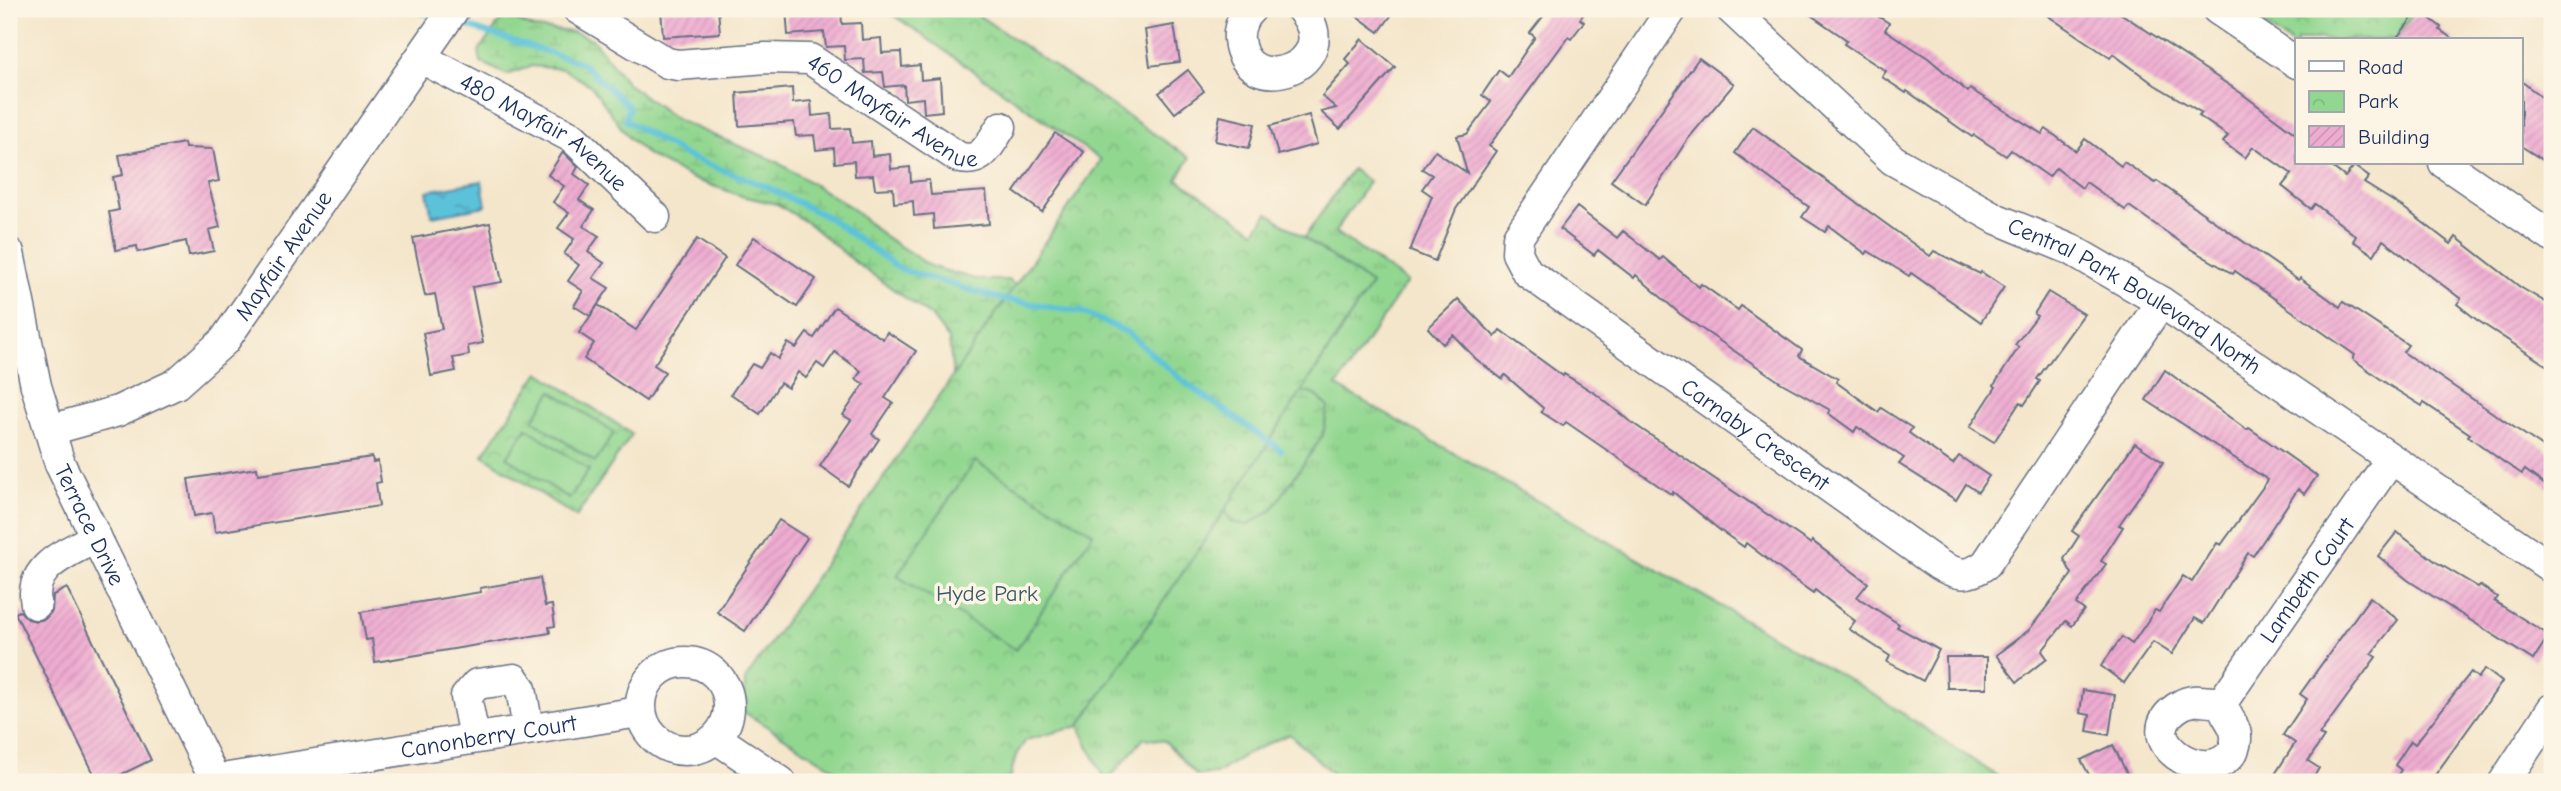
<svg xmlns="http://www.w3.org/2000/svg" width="2561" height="791" font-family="'Comic Neue',sans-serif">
  <defs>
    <pattern id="grass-tufts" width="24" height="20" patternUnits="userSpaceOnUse" patternTransform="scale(1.75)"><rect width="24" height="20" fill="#92d790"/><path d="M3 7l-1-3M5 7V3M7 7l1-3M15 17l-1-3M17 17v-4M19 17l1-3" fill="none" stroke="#7db97f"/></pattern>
    <pattern id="wetland-marsh" width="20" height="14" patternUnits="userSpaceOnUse" patternTransform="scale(1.75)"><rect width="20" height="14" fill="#92d790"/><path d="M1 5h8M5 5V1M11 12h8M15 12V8" fill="none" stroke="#7db97f"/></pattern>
    <pattern id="park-crowns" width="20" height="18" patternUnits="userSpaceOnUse" patternTransform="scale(1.75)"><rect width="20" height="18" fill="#92d790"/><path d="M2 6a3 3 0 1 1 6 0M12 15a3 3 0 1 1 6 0" fill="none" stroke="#7db97f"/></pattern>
    <pattern id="water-ripples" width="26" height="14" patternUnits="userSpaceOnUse" patternTransform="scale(1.75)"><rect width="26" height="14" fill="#5cc2d9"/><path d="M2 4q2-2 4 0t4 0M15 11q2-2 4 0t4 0" fill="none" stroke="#4b9eb3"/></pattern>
    <pattern id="building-hatch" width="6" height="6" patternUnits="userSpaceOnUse" patternTransform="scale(1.75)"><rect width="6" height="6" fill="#efacd1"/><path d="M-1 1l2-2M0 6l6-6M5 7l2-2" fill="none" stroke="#cc94b6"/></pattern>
  </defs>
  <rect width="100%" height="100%" fill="#fcf5e5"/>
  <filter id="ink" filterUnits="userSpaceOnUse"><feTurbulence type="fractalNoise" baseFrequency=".0143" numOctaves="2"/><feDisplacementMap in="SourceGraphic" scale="14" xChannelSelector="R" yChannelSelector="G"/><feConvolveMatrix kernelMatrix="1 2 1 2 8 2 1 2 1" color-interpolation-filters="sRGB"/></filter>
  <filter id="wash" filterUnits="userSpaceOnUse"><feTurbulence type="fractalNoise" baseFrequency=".00686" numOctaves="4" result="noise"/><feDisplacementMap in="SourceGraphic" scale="28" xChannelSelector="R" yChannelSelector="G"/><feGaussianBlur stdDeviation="1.57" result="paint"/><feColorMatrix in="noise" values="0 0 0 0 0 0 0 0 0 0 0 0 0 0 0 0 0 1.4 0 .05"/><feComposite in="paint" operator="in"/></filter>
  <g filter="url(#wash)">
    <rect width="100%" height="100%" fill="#f4e6cb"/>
    <polygon fill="url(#grass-tufts)" stroke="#568377" stroke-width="2" points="1352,169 1369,182 1335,232 1407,282 1337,386 1867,690 2006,782 1342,782 1289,734 1246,754 1216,774 1196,775 1165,741 1144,738 1106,782 1079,726 1225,510 1232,522 1317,396 1301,393 1371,284 1304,238"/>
    <polygon fill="url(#wetland-marsh)" stroke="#568377" stroke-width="2" points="508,16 533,28 574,32 592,39 628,84 677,120 775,161 849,206 884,236 932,267 979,280 1008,280 1023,291 1317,396 1328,406 1323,435 1272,510 1248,525 1232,522 1225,510 954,384 949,340 931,316 856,263 809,224 777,204 742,196 693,179 649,156 629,138 591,86 563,69 531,66 507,75 481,62 479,51 501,20"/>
    <g fill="url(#park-crowns)" stroke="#568377" stroke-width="2">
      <polygon points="885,9 969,9 1190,158 1177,179 1255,231 1268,213 1371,284 1225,510 1079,726 1026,740 1016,755 1009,782 855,782 744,712 745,680 1101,160"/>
      <polygon points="2255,9 2416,9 2395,40 2297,40 2297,48 2250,16"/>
      <polygon points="539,372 632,434 576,517 483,455"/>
    </g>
    <g fill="#92d790" stroke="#568377" stroke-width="2">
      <polygon points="552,391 614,433 595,462 533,420"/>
      <polygon points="527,428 589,470 569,499 507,457"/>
      <polygon points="975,461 1093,533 1016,650 897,576"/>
    </g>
    <polygon fill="url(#water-ripples)" stroke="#3c789c" stroke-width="2" points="482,181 486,206 432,216 427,191"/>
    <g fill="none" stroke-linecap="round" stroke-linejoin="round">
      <g stroke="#5cc2d9" stroke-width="6">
        <polyline points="408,9 430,15"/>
        <polyline points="463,25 582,63 629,107 625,120 686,156 765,186 829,218 900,269 997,298 1082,312 1127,332 1184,382 1281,450"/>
      </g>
    </g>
    <g id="blocks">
      <g fill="url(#building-hatch)">
        <polygon points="661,9 718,9 720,33 663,37"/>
        <polygon points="786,9 833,9 834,12 841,11 842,24 861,23 862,40 881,38 882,53 901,52 902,67 920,65 921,80 940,78 942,111 924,113 923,98 905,100 904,85 885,87 883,72 865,73 864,59 845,60 844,46 826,47 824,32 788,35"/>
        <polygon points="1347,9 1396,9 1379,32"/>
        <polygon points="1549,9 1587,9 1580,19 1584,22 1571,39 1568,37 1489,146 1496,151 1456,209 1435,261 1410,251 1432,196 1422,189 1432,175 1422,169 1435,151 1467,173 1457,136 1467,134 1491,102 1482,95 1499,70 1508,77 1535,37 1530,33"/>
        <polygon points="1802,9 1866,9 1889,23 1885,30 1928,58 1968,92 1970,89 2042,134 2046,129 2076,151 2085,139 2121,166 2124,162 2155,183 2157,181 2298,280 2300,278 2340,307 2343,302 2408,345 2403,352 2552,453 2552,490 2525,470 2522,474 2505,463 2468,436 2470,434 2424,403 2422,406 2390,386 2353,359 2355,355 2235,271 2233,274 2189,248 2129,206 2125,210 2086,182 2082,188 2056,168 2049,177 2011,150 2006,156 1974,135 1972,137 1907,91 1906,93 1882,77 1886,71 1844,44 1847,40"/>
        <polygon points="2038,9 2114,9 2241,93 2297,135 2297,163 2327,163 2345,177 2354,166 2369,177 2364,183 2404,208 2451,244 2456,237 2520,287 2552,306 2552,369 2477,320 2457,304 2461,299 2383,240 2374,255 2353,241 2356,236 2315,204 2311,209 2282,186 2292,174 2253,147 2245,158 2223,142 2228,136 2199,116 2202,113 2155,85 2113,54 2110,58"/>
        <polygon points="2419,10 2441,27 2440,30 2454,40 2395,40"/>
        <polygon points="1174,25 1180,62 1150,66 1145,30"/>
        <polygon points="1362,39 1395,67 1340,129 1321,112 1336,108 1322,96 1350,64 1345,59"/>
        <polygon points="1699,58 1734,84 1687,140 1645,205 1611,181"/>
        <polygon points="1188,70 1204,91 1175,113 1159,93"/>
        <polygon points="2521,81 2552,105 2552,146 2543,160 2521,146"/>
        <polygon points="792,88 793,103 811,101 812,116 831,114 832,129 850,128 852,143 871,141 872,156 890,154 891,169 910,167 911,182 929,180 931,195 986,191 989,224 934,229 933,214 914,216 913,201 894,203 893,188 875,189 873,175 855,176 854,161 835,163 834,148 816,150 814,135 796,136 794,122 739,126 737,93"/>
        <polygon points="1309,115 1317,144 1278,155 1270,126"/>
        <polygon points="1220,116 1255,124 1249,148 1215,141"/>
        <polygon points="1753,127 1930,256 1934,251 1980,274 1981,272 2004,287 1981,322 1911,273 1909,276 1868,251 1866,254 1829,226 1825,232 1802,217 1809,207 1735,153"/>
        <polygon points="1055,133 1084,152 1042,212 1014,192"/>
        <polygon points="184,143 185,148 213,149 219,181 208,183 220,227 209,230 214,251 189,256 186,241 138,252 137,246 116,250 109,212 119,210 113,177 123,175 119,155"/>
        <polygon points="563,152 578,167 574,174 589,185 579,200 594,210 583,226 599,236 588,252 604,263 593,278 609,288 590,316 574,306 583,291 568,281 579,265 564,254 574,239 558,228 569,213 553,202 564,186 548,175"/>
        <polygon points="1577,207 1617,238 1623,231 1660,260 1663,257 1699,287 1701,284 1738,310 1741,306 1802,350 1799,356 1838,379 1836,382 1878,412 1881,408 1912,428 1909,433 1953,464 1959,456 1989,476 1978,492 1966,484 1956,500 1899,464 1904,458 1857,427 1854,432 1828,413 1830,410 1780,382 1680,314 1636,275 1634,278 1598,250 1594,255 1560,229"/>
        <polygon points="490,223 502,282 472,287 483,343 468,346 469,355 453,358 456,371 431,376 423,333 442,329 435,294 425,296 413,238"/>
        <polygon points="754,237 816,279 797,307 735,265"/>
        <polygon points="697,239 725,258 654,365 665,372 646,401 584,359 594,343 579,333 598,305 636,330"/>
        <polygon points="2048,292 2084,314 2037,379 2040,381 2024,405 2020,402 1994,442 1970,427 1996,387 1994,385 2019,347 2015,345 2037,316 2034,314"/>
        <polygon points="1458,299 1495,337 1500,330 1563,376 1564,374 1596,394 1628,420 1811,544 1812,541 1868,583 1857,597 1899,624 1897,627 1939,650 1923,681 1887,662 1890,656 1849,629 1855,621 1815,590 1813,593 1789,576 1746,543 1744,547 1721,531 1673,492 1672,495 1566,422 1563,426 1541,412 1543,408 1505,375 1502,379 1476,359 1453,335 1443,344 1428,328"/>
        <polygon points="835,307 883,339 887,332 916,351 885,398 893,403 872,434 879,439 848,486 820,466 851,420 843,415 864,384 856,379 861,371 835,352 824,368 817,363 806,378 798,372 788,388 780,383 760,414 731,394 752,364 760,368 770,353 778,359 788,343 796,348 807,333 814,338"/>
        <polygon points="2165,370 2247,430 2249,428 2317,476 2304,494 2298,489 2253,556 2248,553 2204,623 2195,618 2172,654 2153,642 2124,683 2101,666 2122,637 2132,644 2155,610 2159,612 2183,576 2192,582 2217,543 2221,545 2268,480 2146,400"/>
        <polygon points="2135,443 2163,462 2119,525 2123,527 2101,561 2106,564 2076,604 2084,610 2072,626 2066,621 2042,651 2047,658 2017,682 1996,655 2029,630 2072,574 2064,559 2079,536 2072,531"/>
        <polygon points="372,457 373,462 378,461 381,482 376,483 379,506 215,532 212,513 194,516 188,479 257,468 258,474"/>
        <polygon points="779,520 807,538 745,631 717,612"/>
        <polygon points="2397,532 2436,562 2478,587 2480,585 2497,597 2494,601 2549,635 2533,660 2409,581 2378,556"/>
        <polygon points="540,578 545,606 552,605 555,626 549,627 550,633 375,662 372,639 366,640 361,612 481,592 480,588"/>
        <polygon points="67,588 151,760 106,782 98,782 15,613 20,611 28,619 36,621 45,619 52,611 53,595"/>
        <polygon points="2370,597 2398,620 2371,654 2376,657 2319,735 2324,737 2308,761 2319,768 2311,782 2270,782 2295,743 2283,735 2307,699 2300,694"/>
        <polygon points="1946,657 1987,657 1987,688 1947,688"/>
        <polygon points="2485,669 2502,682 2430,782 2393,782 2401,770 2395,765 2411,741 2415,744 2471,672 2478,678"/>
        <polygon points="2083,690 2115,695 2109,735 2087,731 2090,715 2080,713"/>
        <polygon points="2113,745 2131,782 2093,782 2081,760"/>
      </g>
    </g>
  </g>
  <g filter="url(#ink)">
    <use href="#blocks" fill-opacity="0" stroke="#676f84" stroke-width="2"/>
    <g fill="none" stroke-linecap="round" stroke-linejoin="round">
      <g stroke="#676f84" stroke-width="33">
        <g id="minor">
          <path id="s1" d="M578 9 667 63 678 65 766 58 810 59 958 157C982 165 989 145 1001 127"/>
          <path d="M1251 9C1243 16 1238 28 1239 39 1244 103 1349 65 1301 9"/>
          <path id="s2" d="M1672 9 1518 237 1517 253 1527 272 1939 565C1958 575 1967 578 1986 564L2161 302"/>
          <path id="s3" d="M1731 9 1893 160 1997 219 2072 250 2161 302 2552 568"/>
          <polyline points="2217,9 2297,63"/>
          <path id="s4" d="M421 58 573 138 655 217"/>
          <polyline points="2444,163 2552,237"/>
          <path id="s5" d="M9 253 36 386 60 464 216 782"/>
          <path id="s6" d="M50 430 118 411 176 384 224 341 454 9"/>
          <path d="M36 604C28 565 69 553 96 537"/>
          <circle cx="685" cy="706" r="44"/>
          <path id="s7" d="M2223 701C2209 705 2196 696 2181 705 2126 737 2207 791 2233 751 2244 726 2222 719 2223 701L2391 459"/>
          <polyline points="474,737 466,697 477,684 514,679 521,689 528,728"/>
          <polyline points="716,738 781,782"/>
          <path id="s8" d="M216 780 639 712"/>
          <polyline points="2504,782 2552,709"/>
        </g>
      </g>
      <use href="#minor" stroke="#fff" stroke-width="30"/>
    </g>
  </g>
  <g text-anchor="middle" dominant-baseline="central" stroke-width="7" stroke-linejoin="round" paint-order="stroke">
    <g font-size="23" fill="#1b2f5e" stroke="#fcf5e5">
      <text stroke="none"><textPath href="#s1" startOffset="346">460 Mayfair Avenue</textPath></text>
      <text stroke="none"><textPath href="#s4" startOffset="144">480 Mayfair Avenue</textPath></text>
      <text stroke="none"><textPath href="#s6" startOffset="303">Mayfair Avenue</textPath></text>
      <text stroke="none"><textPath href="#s3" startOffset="499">Central Park Boulevard North</textPath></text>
      <text stroke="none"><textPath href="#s2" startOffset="593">Carnaby Crescent</textPath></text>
      <text stroke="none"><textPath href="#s5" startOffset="285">Terrace Drive</textPath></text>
      <text stroke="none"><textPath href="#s7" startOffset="369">Lambeth Court</textPath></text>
      <text stroke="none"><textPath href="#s8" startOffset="276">Canonberry Court</textPath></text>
    </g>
    <g font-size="23" fill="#39596a" stroke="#fcf5e5">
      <text x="987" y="593">Hyde Park</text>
    </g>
  </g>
  <rect width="2561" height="791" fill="none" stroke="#fcf5e5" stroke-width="35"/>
  <rect x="2295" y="38" width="228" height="126" fill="#fcf5e5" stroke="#a2a6af" stroke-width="2"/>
  <rect x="2309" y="61" width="35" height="10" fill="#ffffff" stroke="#a2a6af" stroke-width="2"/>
  <text x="2358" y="74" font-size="21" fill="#1b2f5e">Road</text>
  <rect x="2309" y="91" width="35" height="21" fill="url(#park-crowns)" stroke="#a2a6af" stroke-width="2"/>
  <text x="2358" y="108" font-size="21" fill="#1b2f5e">Park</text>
  <rect x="2309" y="126" width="35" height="21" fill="url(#building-hatch)" stroke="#a2a6af" stroke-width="2"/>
  <text x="2358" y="144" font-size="21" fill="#1b2f5e">Building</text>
</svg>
